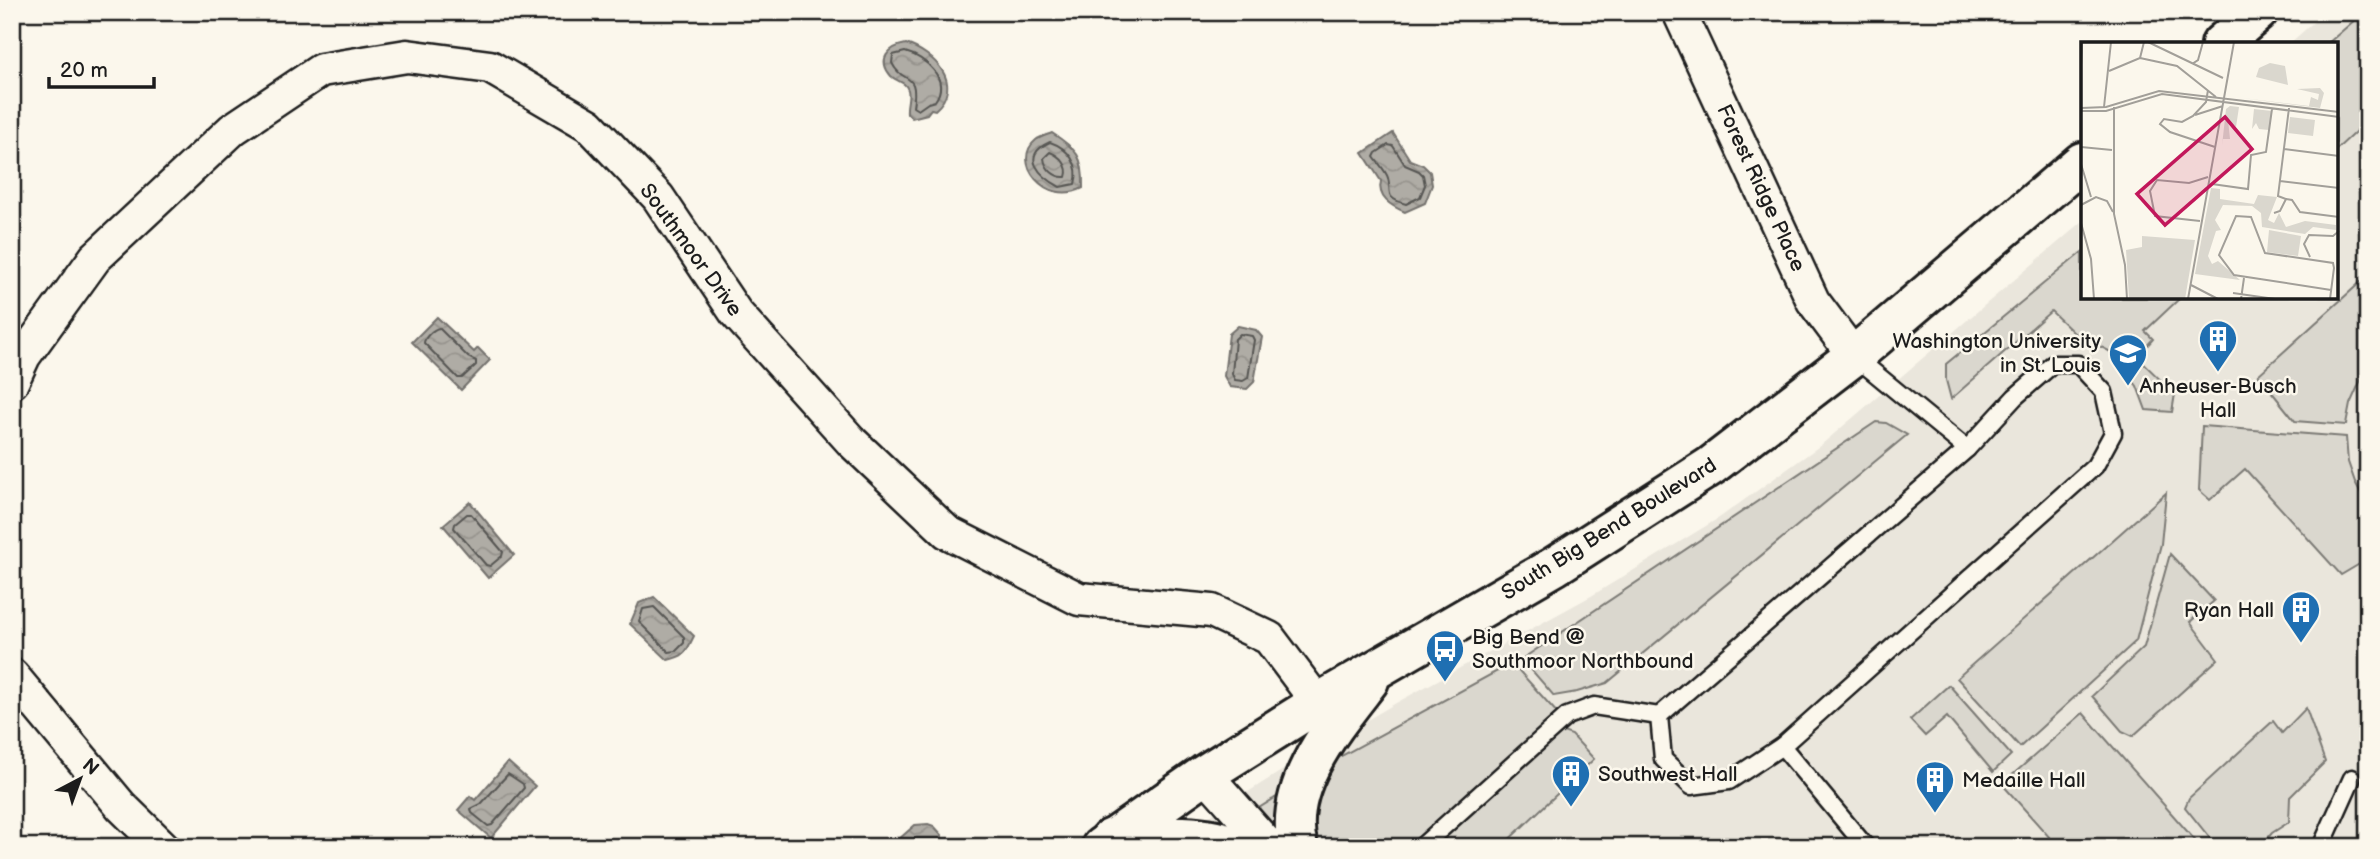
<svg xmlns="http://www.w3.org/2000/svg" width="2380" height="859" font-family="'Balsamiq Sans',sans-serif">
  <defs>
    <pattern id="water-waves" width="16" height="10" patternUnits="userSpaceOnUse" patternTransform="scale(1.75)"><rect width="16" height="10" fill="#afaca5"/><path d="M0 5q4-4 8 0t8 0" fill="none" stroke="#96938d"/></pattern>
  </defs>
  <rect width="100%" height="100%" fill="#fbf7ec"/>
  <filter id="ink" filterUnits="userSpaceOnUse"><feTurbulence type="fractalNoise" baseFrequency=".0143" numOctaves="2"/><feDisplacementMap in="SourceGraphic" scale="14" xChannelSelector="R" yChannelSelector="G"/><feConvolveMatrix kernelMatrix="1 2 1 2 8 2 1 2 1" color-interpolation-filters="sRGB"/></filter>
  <g filter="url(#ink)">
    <polygon fill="#eae6dc" points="2325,12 2368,12 2368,847 1165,847 1183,833 1286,768 1396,703 1593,595 1719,518 1821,445 2082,222 2082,298 2336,298 2336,44 2289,44"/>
    <g fill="#dad7ce" stroke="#7b7a75" stroke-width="2">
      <polygon points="2364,12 2368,12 2368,120 2336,150 2336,44 2327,44"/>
      <polygon points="2082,252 2082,298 2180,298 2145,331 2153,339 2137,357 2175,394 2172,412 2146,410 2137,386 2111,352 2074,333 2051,311 1951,399 1946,380 1946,364"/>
      <polygon points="2363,280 2368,285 2368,364 2350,404 2346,425 2295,421 2258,375"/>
      <polygon points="1876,422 1886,423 1907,435 1607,683 1577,692 1554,696 1522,659"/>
      <polygon points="2202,426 2346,437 2348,462 2355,482 2368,506 2368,559 2341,575 2245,469 2210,500 2199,490"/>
      <polygon points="2166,493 2161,544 2136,641 2020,747 1957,678"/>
      <polygon points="2170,554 2214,601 2190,622 2218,659 2133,736 2122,731 2092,696 2144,647"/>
      <polygon points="1512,663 1559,715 1560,731 1572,735 1594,759 1501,847 1293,847 1259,808 1343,755"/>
      <polygon points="1949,685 2011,755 1993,772 1947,717 1925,736 1910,720"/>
      <polygon points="2306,708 2325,762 2290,797 2289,822 2272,833 2260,847 2217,847 2185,807 2189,798 2273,721 2282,733"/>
      <polygon points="2083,713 2201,847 2058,847 2002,784"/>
    </g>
    <g fill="url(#water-waves)" stroke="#74726e" stroke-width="2">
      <path d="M906 44C934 53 965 84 935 110L931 109 927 114 912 118 907 113C906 105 910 97 908 90 905 81 897 82 891 76 877 60 888 47 906 44Z"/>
      <path d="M1052 133C1077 149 1084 157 1083 188 1045 207 1010 161 1036 140 1040 137 1047 135 1052 133Z"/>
      <path d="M1393 133 1410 160 1423 165 1430 172 1432 185 1425 203 1405 212C1391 206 1377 198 1381 181L1363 153Z"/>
      <polygon points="437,317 474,352 478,348 490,360 461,390 412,342"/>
      <polygon points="1238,326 1256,330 1262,337 1254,382 1247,389 1230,387 1224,376 1229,334"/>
      <polygon points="470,502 514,555 488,578 443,525"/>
      <path d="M654 597 694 636C686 651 687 656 668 660L630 624 639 603Z"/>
      <polygon points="508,762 535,786 491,838 458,810 470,796 475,800"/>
      <polygon points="928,824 934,826 942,835 942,847 890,847 915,825"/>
    </g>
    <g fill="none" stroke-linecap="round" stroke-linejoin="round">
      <g stroke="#575653" stroke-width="2">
        <path d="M905 52C925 57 951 79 935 101L928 103 918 110 913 107C919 69 903 86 892 63L893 55Z"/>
        <path d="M1050 142C1068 148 1081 165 1075 184L1060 187C1040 176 1019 156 1050 142Z"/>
        <path d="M1388 145 1393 146 1405 165 1419 171 1423 175 1425 185 1420 197 1406 204C1383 198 1392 192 1388 178 1386 171 1378 163 1374 157L1376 153Z"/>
        <path d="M1050 152C1060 156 1070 166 1066 177 1055 178 1045 169 1044 158Z"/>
        <path d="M439 328 468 357 476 361V365L462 378H458L424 343C424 338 433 329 439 328Z"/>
        <polygon points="1240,334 1252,336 1254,340 1248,378 1243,381 1235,380 1232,374 1235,339"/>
        <polygon points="467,514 471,514 503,552 502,556 490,566 486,565 454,528 455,524"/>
        <polygon points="654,607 684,637 684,643 676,651 669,652 639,622 643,609"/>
        <polygon points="508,774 523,784 524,788 492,825 488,826 472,813 471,809 481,804"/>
      </g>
      <g stroke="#1c1c1c" stroke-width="21">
        <g id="service">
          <polyline points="1854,356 1967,449"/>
          <polygon points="2053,364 2078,364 2104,392 2113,433 2095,466 1782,746 1729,781 1691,786 1663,759 1659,716 1967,449 2015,397"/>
          <polyline points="1782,746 1866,847"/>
          <polyline points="1421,847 1567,716 1594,706 1659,716"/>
          <polyline points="2321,847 2352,778"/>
        </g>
      </g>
      <g stroke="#1c1c1c" stroke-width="37">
        <g id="minor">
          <polyline points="1679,12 1813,301 1854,356"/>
          <polyline points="12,382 24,356 95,258 233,129 321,70 407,56 490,67 589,125 658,197 736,313 852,442 947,532 1079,599 1212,611 1269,638 1318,703"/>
          <polyline points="12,675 121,806 163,847"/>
          <polyline points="1205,774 1270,847"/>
        </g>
      </g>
      <g stroke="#1c1c1c" stroke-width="44">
        <g id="secondary">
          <polyline points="2221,44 2258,12"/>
          <path d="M1110 839C1145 837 1204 830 1235 847"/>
          <polyline points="1101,847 1205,774 1318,703 1555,566 1711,466 1854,356 2082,162"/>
          <path d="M1298 847C1281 787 1335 725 1369 681"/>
        </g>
      </g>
      <use href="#service" stroke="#fbf7ec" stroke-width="16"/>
      <use href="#minor" stroke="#fbf7ec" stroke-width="32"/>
      <use href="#secondary" stroke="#fbf7ec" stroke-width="38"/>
    </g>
  </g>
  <defs>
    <g id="building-pin" transform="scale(2.0125)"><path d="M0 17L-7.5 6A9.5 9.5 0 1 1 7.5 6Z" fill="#1f6fb2" stroke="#fbf7ec"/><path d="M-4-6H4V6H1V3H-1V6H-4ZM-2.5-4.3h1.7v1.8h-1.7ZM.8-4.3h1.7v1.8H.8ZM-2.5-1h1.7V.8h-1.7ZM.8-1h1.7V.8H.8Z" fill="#fff"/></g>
    <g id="university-pin" transform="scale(2.0125)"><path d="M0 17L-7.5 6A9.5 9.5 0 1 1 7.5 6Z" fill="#1f6fb2" stroke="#fbf7ec"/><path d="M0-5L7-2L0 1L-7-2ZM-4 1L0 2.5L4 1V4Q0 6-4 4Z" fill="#fff"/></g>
    <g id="bus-pin" transform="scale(2.0125)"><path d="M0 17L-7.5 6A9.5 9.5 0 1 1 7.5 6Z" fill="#1f6fb2" stroke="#fbf7ec"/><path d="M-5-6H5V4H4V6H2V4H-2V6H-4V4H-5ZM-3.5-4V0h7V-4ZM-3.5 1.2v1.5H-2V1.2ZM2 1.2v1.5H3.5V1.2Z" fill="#fff"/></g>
  </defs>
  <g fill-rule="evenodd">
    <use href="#building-pin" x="2218" y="339"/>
    <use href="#university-pin" x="2128" y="353"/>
    <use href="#building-pin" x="2301" y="610"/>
    <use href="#bus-pin" x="1445" y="649"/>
    <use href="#building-pin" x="1571" y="774"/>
    <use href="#building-pin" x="1935" y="780"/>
  </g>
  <g text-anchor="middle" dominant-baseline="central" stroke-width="5" stroke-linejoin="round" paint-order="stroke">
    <g font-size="21" fill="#1c1c1c" stroke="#fbf7ec">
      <text transform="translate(1761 188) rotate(65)">Forest Ridge Place</text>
      <text transform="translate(691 250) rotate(54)">Southmoor Drive</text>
      <text transform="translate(1609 529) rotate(-32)">South Big Bend Boulevard</text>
    </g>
    <g font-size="21" fill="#1c1c1c" stroke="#fbf7ec" text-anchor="start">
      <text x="2101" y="341" text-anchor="end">Washington University<tspan x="2101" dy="24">in St. Louis</tspan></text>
      <text x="2218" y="386" text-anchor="middle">Anheuser-Busch<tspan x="2218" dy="24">Hall</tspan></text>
      <text x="2274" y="610" text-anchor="end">Ryan Hall</text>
      <text x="1472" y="637">Big Bend @<tspan x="1472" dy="24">Southmoor Northbound</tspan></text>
      <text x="1598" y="774">Southwest Hall</text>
      <text x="1962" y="780">Medaille Hall</text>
    </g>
  </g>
  <g transform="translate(2081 42)">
    <rect width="257" height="257" fill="#fbf7ec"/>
    <path d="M189 21 204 24 207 43 175 35 178 26ZM239 46 243 51 239 66 161 56 228 64 230 55 237 58 238 52 216 47ZM149 64 158 65 155 85 147 78 149 97H142L141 104 145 67ZM173 67 191 69 188 88 178 87 175 81 171 87ZM209 75 234 78 232 94 207 91ZM188 188 220 194 217 214 186 210Z" fill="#dad7ce"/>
    <path d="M130 146 139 147V157L173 162 177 153 196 155 187 178 193 181 198 171 205 185 224 179 255 183V188L232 185 224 192 181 185 180 171 171 164 142 163 134 178 140 188 135 189 127 214 131 222 137 219 159 238 114 232Z" fill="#dad7ce"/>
    <path d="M61 194 114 198 104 257H48L45 208 61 205Z" fill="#dad7ce"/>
    <path fill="none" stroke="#a29f99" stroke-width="2" d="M67 0 142 36M59 16 96 24 135 55M111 22 117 18 122 0M0 23 1 0M28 29 59 16 63 0M127 48 125 60 112 74 101 80 83 77 79 82 89 90 134 105M23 65 30 0M33 65V172L44 223 46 257M0 66 25 65 78 49 258 70M0 69H25L81 52 258 75M114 73 142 64M0 105 31 108M203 107 258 114M0 122 10 155M199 139 258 146M131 142 167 147 170 113 185 110 191 67M205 157 211 158 219 170 258 175M0 163 15 155 26 159 32 170M193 171 199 169 205 157 197 154 208 66M119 179 74 174 69 149 76 138 108 141 127 135M0 181 10 217 13 257M229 215 223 202 228 193 252 194 258 189M110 243 137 257M152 251 194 257M107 257 153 0M160 257 163 236M249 257 253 226 252 221 184 211 170 175 155 174 138 213 153 233 250 248"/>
    <path fill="#c2185b" fill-opacity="0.15" stroke="#c2185b" stroke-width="3.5" d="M144 75 171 107 84 183 56 152Z"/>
    <rect width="257" height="257" fill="none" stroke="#1c1c1c" stroke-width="3.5"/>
  </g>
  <rect width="2380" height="859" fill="none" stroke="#fbf7ec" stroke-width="42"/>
  <rect x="21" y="21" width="2338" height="817" fill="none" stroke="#1c1c1c" stroke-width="2.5" filter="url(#ink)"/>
  <g transform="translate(80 779) rotate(41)" stroke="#fbf7ec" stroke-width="5" paint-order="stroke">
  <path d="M0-5L12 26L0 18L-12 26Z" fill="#1c1c1c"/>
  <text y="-10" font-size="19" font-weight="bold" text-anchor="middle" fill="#1c1c1c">N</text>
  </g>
  <path d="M49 77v10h105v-10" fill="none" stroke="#1c1c1c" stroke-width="3.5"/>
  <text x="60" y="77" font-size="21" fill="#1c1c1c" stroke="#fbf7ec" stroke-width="5" paint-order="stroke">20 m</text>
</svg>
